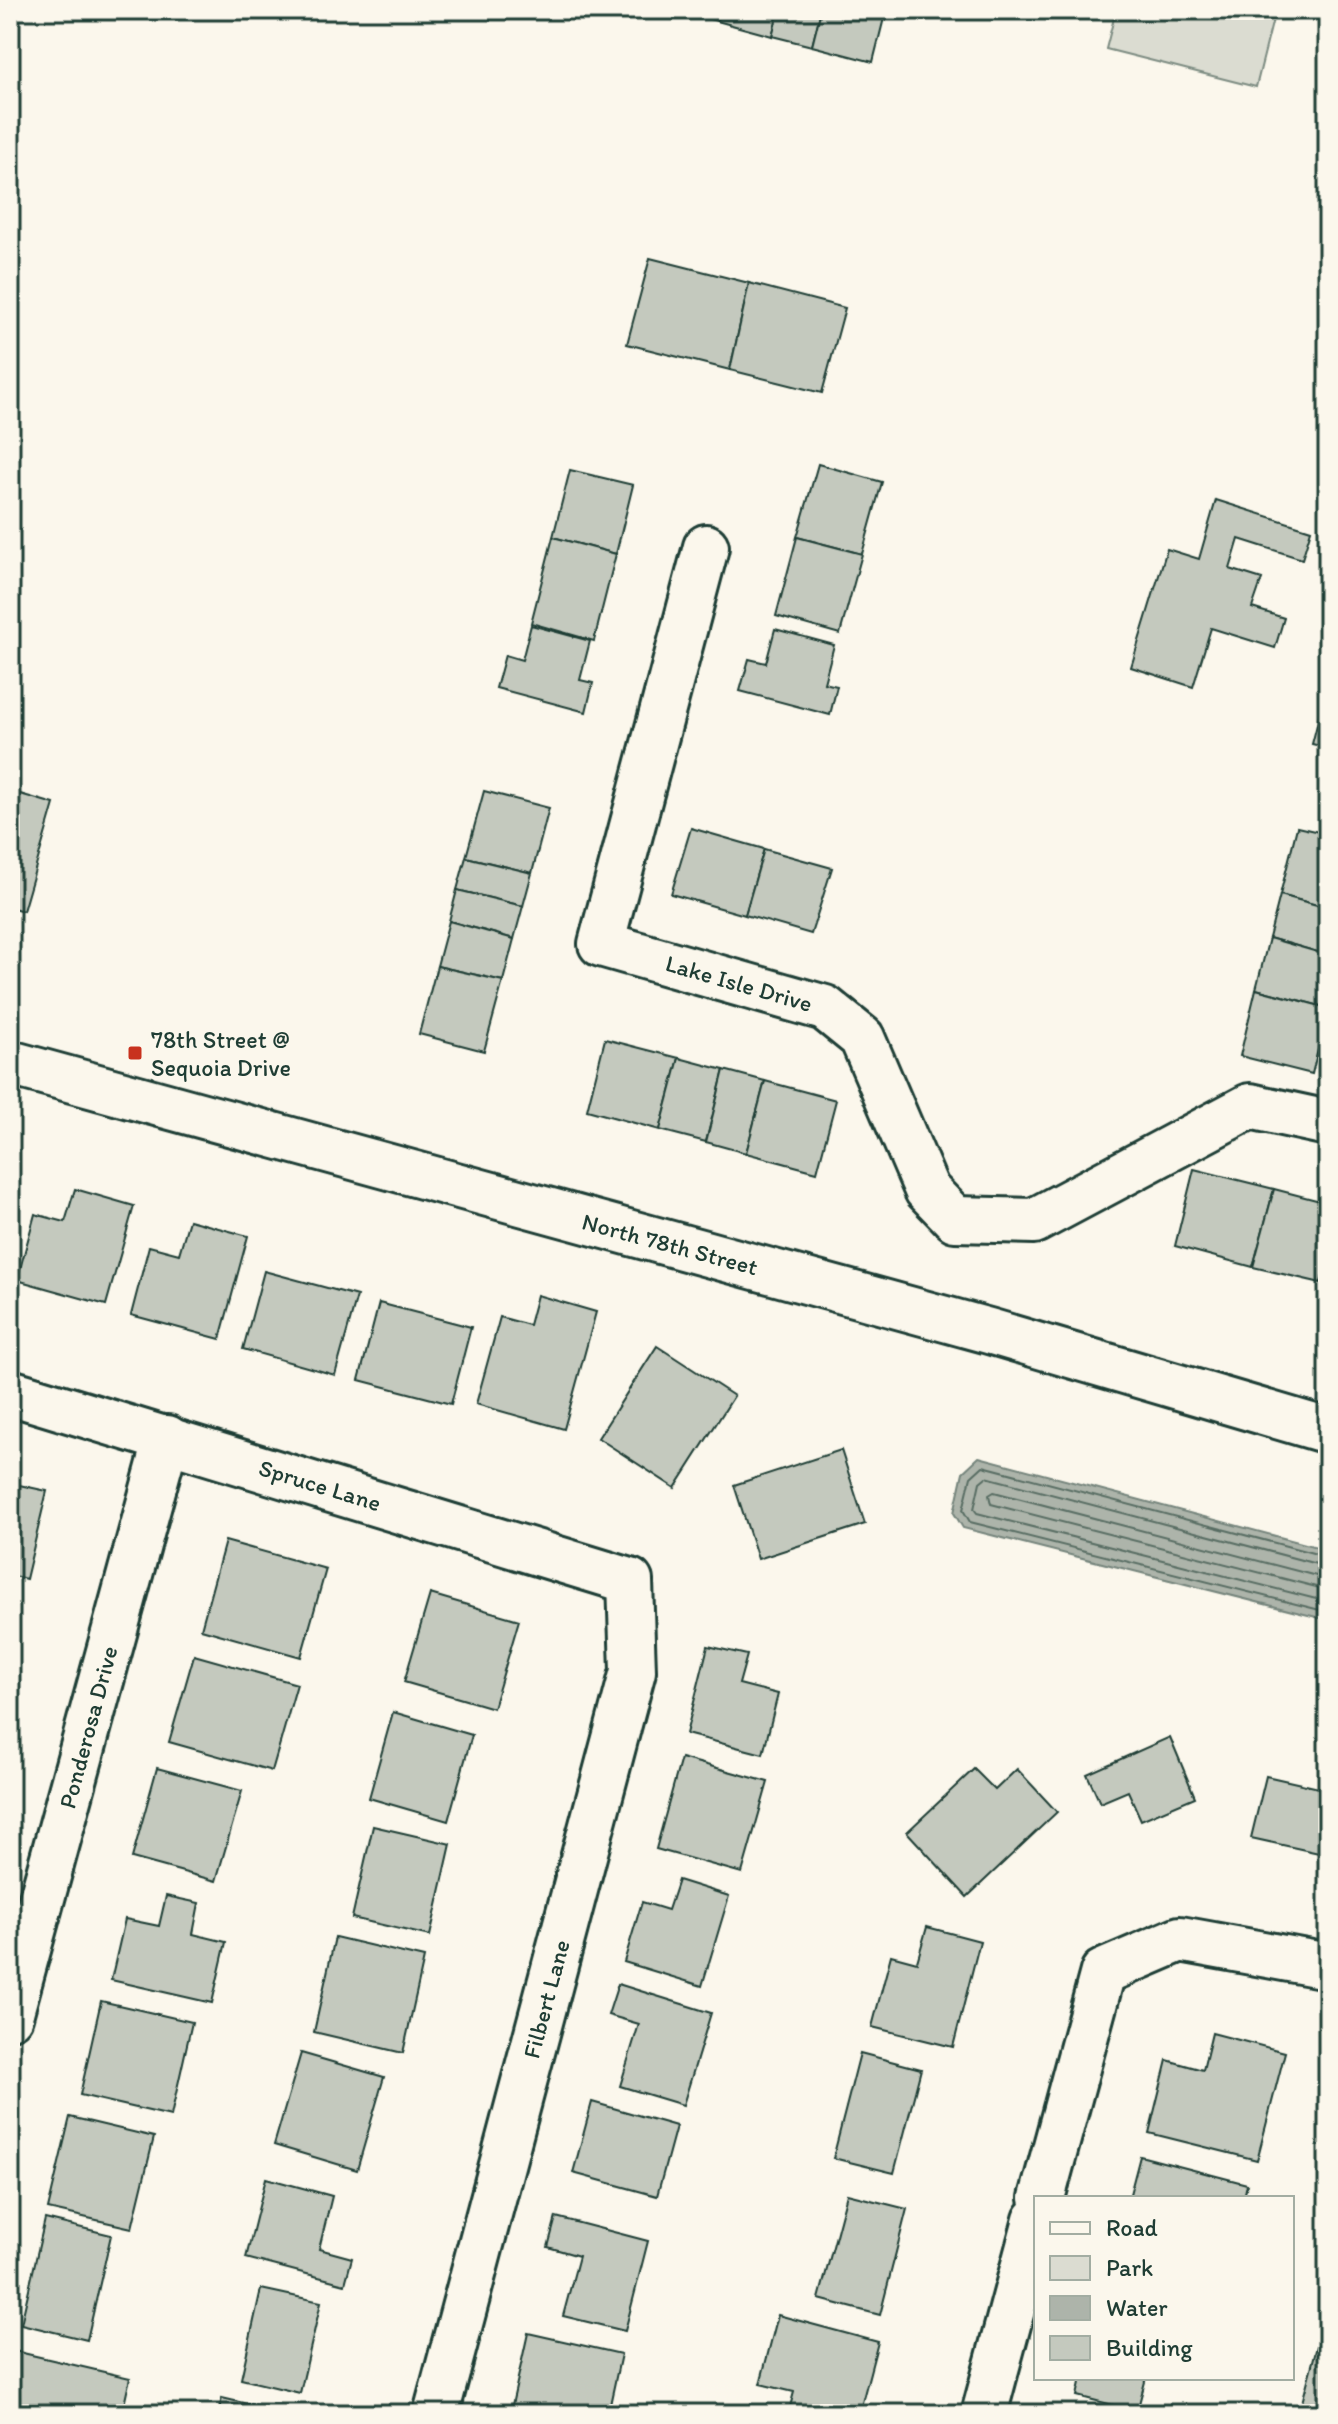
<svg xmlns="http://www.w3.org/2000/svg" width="1338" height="2424" font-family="Itim,sans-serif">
  <rect width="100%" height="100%" fill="#fbf7ec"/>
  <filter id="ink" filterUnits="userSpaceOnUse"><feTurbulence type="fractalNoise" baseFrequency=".0125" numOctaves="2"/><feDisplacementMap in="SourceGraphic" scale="16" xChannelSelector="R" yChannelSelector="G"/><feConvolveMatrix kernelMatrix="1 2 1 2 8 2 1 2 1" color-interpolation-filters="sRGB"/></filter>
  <g filter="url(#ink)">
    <polygon fill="#dbdcd1" stroke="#7d8c82" stroke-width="2" points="1116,10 1237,10 1273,19 1256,87 1106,49"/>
    <polygon fill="#adb4aa" stroke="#74847b" stroke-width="2" points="979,1457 1328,1550 1328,1620 963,1528 954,1513 963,1472"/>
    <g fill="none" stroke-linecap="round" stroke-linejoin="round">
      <g stroke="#586d63" stroke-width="2">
        <polyline points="1328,1557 983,1466 971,1477 963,1510 970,1522 1328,1612"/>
        <polyline points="1328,1567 986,1477 980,1482 974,1509 977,1513 1328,1602"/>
        <polyline points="1328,1579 994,1492 989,1495 991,1504 1328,1590"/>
      </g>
    </g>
    <g fill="#c4c9be" stroke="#1f3d34" stroke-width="2">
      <polygon points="675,10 720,10 717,21"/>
      <polygon points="720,10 779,10 772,36 717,21"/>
      <polygon points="779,10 821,10 812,46 772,36"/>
      <polygon points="821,10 886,10 873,62 812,46"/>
      <polygon points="650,258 749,283 730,370 627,344"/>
      <polygon points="749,283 845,308 822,393 730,370"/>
      <polygon points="818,464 882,482 862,554 797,537"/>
      <polygon points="570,470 633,485 616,554 553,537"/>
      <polygon points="1216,500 1311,530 1302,559 1239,539 1230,569 1262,579 1252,608 1284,618 1275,648 1211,628 1193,687 1131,667 1167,549 1199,559"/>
      <polygon points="553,537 616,554 594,641 531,623"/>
      <polygon points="797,537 862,554 840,634 776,616"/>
      <polygon points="531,625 590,641 580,680 593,683 586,712 496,688 505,655 522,660"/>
      <polygon points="775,629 834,645 824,683 837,686 830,715 740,691 749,659 766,663"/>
      <polygon points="1328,682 1328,748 1312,744"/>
      <polygon points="10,791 54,804 23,911 10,907"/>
      <polygon points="484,791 549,808 532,873 466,857"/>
      <polygon points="1297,827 1328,834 1328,908 1280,895"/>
      <polygon points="691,828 764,849 745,915 671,894"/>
      <polygon points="764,849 832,868 811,934 745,915"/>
      <polygon points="466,857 532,873 523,906 457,890"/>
      <polygon points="457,890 523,906 514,939 449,921"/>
      <polygon points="1280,895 1328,908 1328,955 1269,938"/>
      <polygon points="449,921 514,939 503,981 437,966"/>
      <polygon points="1269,938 1328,955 1328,1008 1256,989"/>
      <polygon points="437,966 503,981 484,1051 419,1034"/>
      <polygon points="1256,989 1328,1008 1312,1074 1240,1056"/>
      <polygon points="605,1039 679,1058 660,1130 587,1110"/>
      <polygon points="679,1058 724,1070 706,1142 660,1130"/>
      <polygon points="724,1070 765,1081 746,1153 706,1142"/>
      <polygon points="765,1081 836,1100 817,1172 746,1153"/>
      <polygon points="1194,1169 1274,1189 1253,1267 1175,1246"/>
      <polygon points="75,1189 134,1206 106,1305 17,1280 35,1214 65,1222"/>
      <polygon points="1274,1189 1328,1203 1328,1255 1321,1283 1253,1267"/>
      <polygon points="189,1220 248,1236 220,1339 131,1315 149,1246 179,1254"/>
      <polygon points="264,1271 357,1296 335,1375 243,1349"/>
      <polygon points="537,1295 596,1312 564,1429 476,1404 500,1317 529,1325"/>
      <polygon points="379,1303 471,1327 451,1404 359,1380"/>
      <polygon points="657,1346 734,1396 675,1488 598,1438"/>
      <polygon points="841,1450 865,1524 758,1559 734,1485"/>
      <polygon points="10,1483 47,1491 26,1579 10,1575"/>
      <polygon points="225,1541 326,1569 301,1657 201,1629"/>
      <polygon points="430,1594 519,1620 493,1708 404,1682"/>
      <polygon points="708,1646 747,1655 739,1684 778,1694 763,1754 686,1734"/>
      <polygon points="194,1655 297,1684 272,1771 169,1742"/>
      <polygon points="393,1712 472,1735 448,1821 369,1798"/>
      <polygon points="1170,1737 1195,1797 1141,1820 1128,1791 1100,1803 1087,1774"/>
      <polygon points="681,1758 768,1782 742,1873 656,1849"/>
      <polygon points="157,1768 242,1791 216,1881 132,1858"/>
      <polygon points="974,1769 995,1790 1017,1769 1057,1812 967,1897 907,1832"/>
      <polygon points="1266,1776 1328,1790 1328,1855 1251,1838"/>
      <polygon points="373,1826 451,1844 430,1936 352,1918"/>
      <polygon points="678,1880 729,1896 702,1986 624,1962 642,1902 668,1910"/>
      <polygon points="166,1896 199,1903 193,1934 226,1942 212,2003 111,1980 125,1919 159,1926"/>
      <polygon points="927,1927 980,1941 953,2047 872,2027 891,1955 917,1962"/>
      <polygon points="335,1937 424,1958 403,2053 314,2032"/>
      <polygon points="618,1984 711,2013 683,2105 620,2086 639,2024 608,2015"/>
      <polygon points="101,2001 192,2022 171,2116 80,2095"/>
      <polygon points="1212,2033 1285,2052 1257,2160 1149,2133 1167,2060 1203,2070"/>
      <polygon points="301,2053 384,2077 357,2170 274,2145"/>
      <polygon points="860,2053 921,2069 894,2173 833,2158"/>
      <polygon points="592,2102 676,2126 657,2196 573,2173"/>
      <polygon points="70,2117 154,2137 132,2228 48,2209"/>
      <polygon points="1140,2156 1247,2184 1244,2198 1129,2198"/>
      <polygon points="266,2178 332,2196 319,2249 352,2258 345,2284 246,2258"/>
      <polygon points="847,2194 907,2209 880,2315 819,2299"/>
      <polygon points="556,2217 648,2241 625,2331 563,2316 579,2256 548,2247"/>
      <polygon points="45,2219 111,2235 87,2340 21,2324"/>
      <polygon points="261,2289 321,2302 300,2393 241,2379"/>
      <polygon points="778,2315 878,2342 859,2414 788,2414 794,2392 760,2384"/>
      <polygon points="528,2333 621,2354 608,2414 576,2408 575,2414 510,2414"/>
      <polygon points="1317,2346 1328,2349 1328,2414 1299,2414"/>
      <polygon points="10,2350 130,2378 122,2414 10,2414"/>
      <polygon points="1081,2378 1146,2378 1137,2411 1077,2396"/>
      <polygon points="222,2398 291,2414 218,2414"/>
    </g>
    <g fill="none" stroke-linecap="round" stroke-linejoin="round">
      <g stroke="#1f3d34" stroke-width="50">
        <g id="minor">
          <polyline points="706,547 601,944 825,1008 862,1038 927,1190 955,1219 1034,1221 1250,1106 1328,1123"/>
          <polyline points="10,1063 989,1331 1328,1431"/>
          <polyline points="10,1392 630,1581 633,1671 436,2414"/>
          <polyline points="10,2016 167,1438"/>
          <polyline points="1042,2198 1103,1972 1180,1939 1328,1966"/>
          <polyline points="984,2414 1036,2220"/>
        </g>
      </g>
      <use href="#minor" stroke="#fbf7ec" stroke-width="44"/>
    </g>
  </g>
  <rect fill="#c8321e" stroke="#fbf7ec" stroke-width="3" x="127" y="1045" width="16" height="16" rx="4"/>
  <g text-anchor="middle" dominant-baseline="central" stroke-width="8" stroke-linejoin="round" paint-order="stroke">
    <g font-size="24" fill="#1f3d34" stroke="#fbf7ec">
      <text transform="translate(739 983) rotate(16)">Lake Isle Drive</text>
      <text transform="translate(670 1244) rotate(15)">North 78th Street</text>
      <text transform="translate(320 1485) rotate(17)">Spruce Lane</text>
      <text transform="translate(88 1727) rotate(-75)">Ponderosa Drive</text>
      <text transform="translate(546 1999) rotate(-75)">Filbert Lane</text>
    </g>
    <g font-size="24" fill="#1f3d34" stroke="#fbf7ec" text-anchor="start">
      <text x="151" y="1039">78th Street @<tspan x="151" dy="28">Sequoia Drive</tspan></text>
    </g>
  </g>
  <rect width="1338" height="2424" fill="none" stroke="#fbf7ec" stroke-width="40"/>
  <rect x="20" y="20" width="1298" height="2384" fill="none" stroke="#1f3d34" stroke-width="3" filter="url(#ink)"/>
  <rect x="1034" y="2196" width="260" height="184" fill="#fbf7ec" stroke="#a3ada2" stroke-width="2"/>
  <rect x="1050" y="2222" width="40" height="12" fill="#fbf7ec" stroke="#a3ada2" stroke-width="2"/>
  <text x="1106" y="2236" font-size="24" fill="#1f3d34">Road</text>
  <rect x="1050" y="2256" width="40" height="24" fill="#dbdcd1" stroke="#a3ada2" stroke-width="2"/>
  <text x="1106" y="2276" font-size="24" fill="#1f3d34">Park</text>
  <rect x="1050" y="2296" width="40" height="24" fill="#adb4aa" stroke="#a3ada2" stroke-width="2"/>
  <text x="1106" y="2316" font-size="24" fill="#1f3d34">Water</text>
  <rect x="1050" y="2336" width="40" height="24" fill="#c4c9be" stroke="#a3ada2" stroke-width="2"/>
  <text x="1106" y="2356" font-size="24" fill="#1f3d34">Building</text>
</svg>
